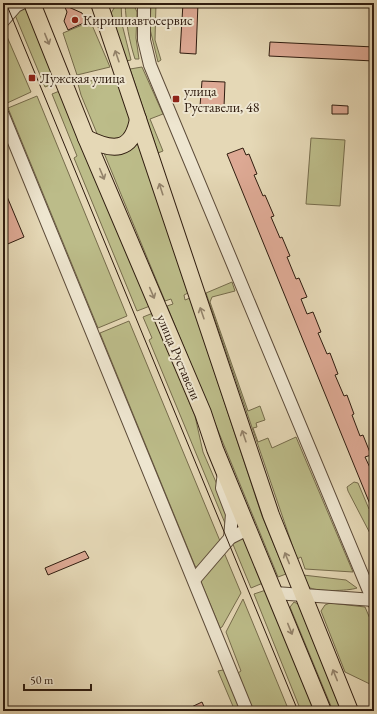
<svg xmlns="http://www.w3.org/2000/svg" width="377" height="714" font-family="'EB Garamond',serif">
  <rect width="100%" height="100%" fill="#e5d8b6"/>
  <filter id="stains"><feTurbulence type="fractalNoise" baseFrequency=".005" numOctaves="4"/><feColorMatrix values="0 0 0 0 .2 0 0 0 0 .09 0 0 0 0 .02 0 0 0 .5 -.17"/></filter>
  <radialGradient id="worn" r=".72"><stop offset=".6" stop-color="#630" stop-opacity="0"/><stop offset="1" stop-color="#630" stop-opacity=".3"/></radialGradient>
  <g fill="#bcbc89" stroke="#766c4c">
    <polygon points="117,3 121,3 122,24 131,60 126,61 110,15"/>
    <path d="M125 3H133L137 12 136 38 139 59H135C129 40 126 23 125 3Z"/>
    <polygon points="151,3 156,3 155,40 161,60 158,62 150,29"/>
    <polygon points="25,8 27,9 58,82 45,87 15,15 18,10"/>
    <polygon points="87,23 92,25 110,67 77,75 63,33"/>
    <polygon points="6,25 7,28 5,32 31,92 5,104 3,98 3,28"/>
    <polygon points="142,67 163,114 150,119 163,151 158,153 130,69"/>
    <polygon points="115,75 131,123 131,128 117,141 98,136 81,95 78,84"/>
    <polygon points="62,90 150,306 137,311 74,158 77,156 52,94"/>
    <polygon points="37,96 127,316 98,328 8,108"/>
    <polygon points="311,138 345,140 340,206 306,204"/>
    <polygon points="138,142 188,293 184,295 185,300 190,298 262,516 286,574 278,577 167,306 173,304 171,299 165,301 104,153 134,146"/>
    <polygon points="232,282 235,291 212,297 210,302 248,411 260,406 265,420 256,423 257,427 253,428 258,442 268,438 272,448 296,437 353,572 305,569 301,557 297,559 206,293"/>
    <polygon points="153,313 195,416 203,452 228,510 227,528 149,340 152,338 143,317"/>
    <polygon points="129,321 220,541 198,568 195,566 100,333"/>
    <polygon points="354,482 358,483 369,509 374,511 374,541 348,491 347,487"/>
    <polygon points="242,537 244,538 263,583 251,588 232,542"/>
    <polygon points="223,550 241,593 222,627 220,628 201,582 202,579"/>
    <path d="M303 575 346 580 357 588C349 591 314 592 309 587 306 584 305 579 303 575Z"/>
    <polygon points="266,590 315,711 301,711 254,594"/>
    <polygon points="243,599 289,711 253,711 238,673 241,671 226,632"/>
    <polygon points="294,602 298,604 342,711 333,711 290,607"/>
    <polygon points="330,603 365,607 374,628 374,686 345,672 321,611 325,605"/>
    <polygon points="223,670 225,671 242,711 235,711 218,671"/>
  </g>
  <g fill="#dda994" stroke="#2f1c0f">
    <polygon points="183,3 198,3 196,54 180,53"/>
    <polygon points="64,5 82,13 86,22 68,30 64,21 67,12"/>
    <polygon points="270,42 374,47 374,61 269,56"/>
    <polygon points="202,81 225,82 224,107 200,106"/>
    <polygon points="332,105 348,106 348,114 332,114"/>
    <polygon points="243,148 246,155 249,154 257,174 254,175 263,196 265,195 274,216 271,217 280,238 282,237 290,256 287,257 296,279 299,278 307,297 301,299 307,314 313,312 321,332 318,333 327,354 330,353 338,374 335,375 344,396 347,395 354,414 352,415 360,436 363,435 371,455 365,457 372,472 374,472 374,514 227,154"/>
    <polygon points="3,187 24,237 3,246"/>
    <polygon points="85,551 89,558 48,575 45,568"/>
    <polygon points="202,702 206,711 183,711"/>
  </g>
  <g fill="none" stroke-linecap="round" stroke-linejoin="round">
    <g stroke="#5c4b39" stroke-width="14">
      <g id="minor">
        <polyline points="144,3 144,40 150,65 374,603"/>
        <polyline points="3,21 16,6 22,3"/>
        <polyline points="3,115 247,711"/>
        <polyline points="224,472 222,488 232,514 230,538"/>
        <polyline points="194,580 230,538 248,529"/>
        <polyline points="275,593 374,600"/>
      </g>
    </g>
    <g stroke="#2f1c0f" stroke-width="18">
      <g id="major">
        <polyline points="32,3 86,138 203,413 215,449 323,711"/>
        <polyline points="99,3 271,515 350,711"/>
        <path d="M86 138C112 151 132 153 138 119"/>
      </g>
    </g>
    <use href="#minor" stroke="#eee6d0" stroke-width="12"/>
    <use href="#major" stroke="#e5d8b6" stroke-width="16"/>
    <polyline stroke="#2f1c0f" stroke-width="1" points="6,3 298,711"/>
  </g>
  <defs><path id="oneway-shaft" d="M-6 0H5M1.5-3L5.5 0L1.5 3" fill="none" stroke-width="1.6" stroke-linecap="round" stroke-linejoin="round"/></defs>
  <g stroke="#93836b">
    <use href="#oneway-shaft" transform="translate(47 39) rotate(68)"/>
    <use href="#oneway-shaft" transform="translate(117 56) rotate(-109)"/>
    <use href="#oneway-shaft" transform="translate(102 174) rotate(67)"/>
    <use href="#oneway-shaft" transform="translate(161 189) rotate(-108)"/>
    <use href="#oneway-shaft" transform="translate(152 293) rotate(67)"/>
    <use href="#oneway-shaft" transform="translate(202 313) rotate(-109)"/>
    <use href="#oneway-shaft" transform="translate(244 436) rotate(-109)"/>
    <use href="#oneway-shaft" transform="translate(287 558) rotate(-112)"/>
    <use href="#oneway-shaft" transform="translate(290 629) rotate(68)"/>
    <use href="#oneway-shaft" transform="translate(335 675) rotate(-112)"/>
  </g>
  <g fill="#8f2418" stroke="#eee6d0" stroke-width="1.5">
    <circle cx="75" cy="20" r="4"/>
    <rect x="28" y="74" width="8" height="8" rx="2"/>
    <rect x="172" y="95" width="8" height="8" rx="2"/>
  </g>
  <g text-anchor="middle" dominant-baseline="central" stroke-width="4" stroke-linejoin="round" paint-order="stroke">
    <g font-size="14" fill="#2f1c0f" stroke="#eee6d0" text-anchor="start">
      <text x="83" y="20">Киришиавтосервис</text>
      <text x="40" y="78">Лужская улица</text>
      <text x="184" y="91">улица<tspan x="184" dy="16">Руставели, 48</tspan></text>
    </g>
    <g font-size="14" fill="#2f1c0f" stroke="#eee6d0">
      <text transform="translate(179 357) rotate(67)">улица Руставели</text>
    </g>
  </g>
  <rect width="377" height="714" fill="none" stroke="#e5d8b6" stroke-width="16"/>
  <rect x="4" y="4" width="369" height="706" fill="none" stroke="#2f1c0f" stroke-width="2"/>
  <rect x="8" y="8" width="361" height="698" fill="none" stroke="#2f1c0f"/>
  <path d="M24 684v6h67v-6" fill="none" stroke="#2f1c0f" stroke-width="2"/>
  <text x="30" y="684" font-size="12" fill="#2f1c0f" stroke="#eee6d0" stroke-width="3" paint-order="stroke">50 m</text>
  <rect width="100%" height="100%" filter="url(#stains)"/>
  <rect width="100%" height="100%" fill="url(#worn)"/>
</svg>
